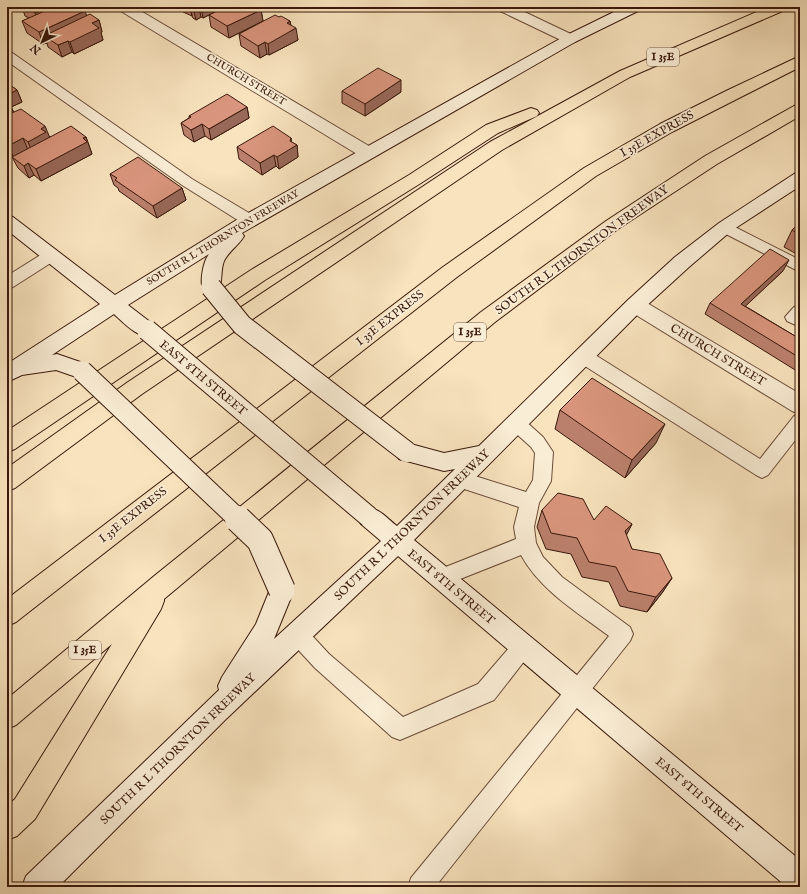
<svg xmlns="http://www.w3.org/2000/svg" width="807" height="894" font-family="'IM FELL English',serif">
  <rect width="100%" height="100%" fill="#f8e3be"/>
  <filter id="stains"><feTurbulence type="fractalNoise" baseFrequency=".005" numOctaves="4"/><feColorMatrix values="0 0 0 0 .2 0 0 0 0 .09 0 0 0 0 .02 0 0 0 .5 -.17"/></filter>
  <radialGradient id="worn" r=".72"><stop offset=".6" stop-color="#630" stop-opacity="0"/><stop offset="1" stop-color="#630" stop-opacity=".3"/></radialGradient>
  <g fill="none" stroke-linecap="round" stroke-linejoin="round">
    <g stroke="#694b38" stroke-width="2">
      <g id="lane">
        <polygon points="7,51 11,52 192,179 254,216 256,220 254,224 249,225 244,224 182,185 7,61"/>
        <polygon points="725,222 800,260 800,272 720,231 718,227 720,223"/>
        <polygon points="52,250 57,251 60,255 57,259 13,287 7,289 7,276 47,251"/>
        <polygon points="800,305 800,327 787,321 785,317 794,307"/>
        <polygon points="583,350 589,351 760,459 794,416 800,414 800,434 768,475 762,478 756,475 577,361 575,356 577,351"/>
        <path d="M516 416 522 418 543 437 553 452 551 481 539 503 534 527 536 543 543 557 562 577 630 627 633 634 630 641 435 887H408L411 878 609 636C577 612 540 590 521 555L440 587 433 584 430 578 433 572 516 539 514 527 519 507 452 485 450 479 452 473 459 471 526 492 533 480 535 453 531 447 510 428 507 423 510 418Z"/>
        <polygon points="298,625 305,628 329,654 403,717 478,684 515,641 522,638 529,641 532,648 529,655 494,700 400,740 392,737 315,668 291,642 288,635 291,628"/>
      </g>
    </g>
    <g stroke="#694b38" stroke-width="2">
      <g id="street">
        <polygon points="117,7 134,7 374,149 376,153 374,157 368,158 362,157 119,10"/>
        <polygon points="496,7 514,7 575,36 577,39 575,42 570,43 565,42 498,10"/>
        <polygon points="635,298 642,300 800,394 800,414 792,411 628,310 625,305 628,300"/>
      </g>
    </g>
    <g stroke="#39180b" stroke-width="2">
      <g id="secondary">
        <path d="M624 7H642L640 10 575 42 242 233 244 236C239 245 228 252 224 261 220 271 223 282 218 292L211 294 204 292C199 283 203 262 209 254L128 305 154 325 157 330 154 335C139 340 125 324 114 314L52 355 57 354 89 365 92 371 89 377 82 379 56 370 22 375 7 382V364L100 304 7 230V215L13 217 115 295 243 216 565 36Z"/>
        <path d="M800 172V186L731 231 689 267 642 310 414 540 800 860V887H787L398 556 225 720 58 887H22L26 876 219 690 218 686 222 677 256 624 273 582 282 579 291 582 294 590 274 639 381 541 361 524 357 517 361 510C377 504 385 517 397 526L455 469 444 471 399 459 396 452 399 445 407 443 444 453 479 446 628 300 675 257 719 223 794 174Z"/>
      </g>
    </g>
    <g stroke="#39180b" stroke-width="2">
      <g id="highway">
        <polygon points="768,7 787,7 785,10 630,77 502,150 142,394 15,488 7,491 7,468 128,382 490,142 620,71"/>
        <polygon points="800,56 800,67 672,132 596,176 457,277 16,622 7,626 7,599 443,267 584,168 660,124 726,91"/>
        <polygon points="800,104 800,116 717,164 618,229 495,322 164,599 164,601 161,609 35,819 17,836 7,840 7,806 15,799 112,644 16,725 7,729 7,699 153,577 481,312 606,221 705,156 794,106"/>
        <polygon points="531,108 537,110 539,113 537,116 498,133 421,183 265,280 15,449 7,452 7,431 251,270 409,175 486,125"/>
      </g>
    </g>
    <use href="#lane" fill="#faedd5" fill-rule="evenodd"/>
    <use href="#street" fill="#faedd5" fill-rule="evenodd"/>
    <use href="#secondary" fill="#faedd5" fill-rule="evenodd"/>
    <use href="#highway" fill="#f8e3be" fill-rule="evenodd"/>
    <g stroke="#39180b" stroke-width="22" stroke-linecap="butt">
      <g id="secondary-bridge-far1">
        <polyline points="211,287 242,325 407,452"/>
        <polyline points="147,330 369,517"/>
        <polyline points="82,371 239,520"/>
      </g>
    </g>
    <g stroke="#39180b" stroke-width="28" stroke-linecap="butt">
      <polyline id="secondary-bridge" points="238,519 260,540 282,590"/>
    </g>
    <use href="#secondary-bridge-far1" stroke="#faedd5" stroke-width="20"/>
    <use href="#secondary-bridge" stroke="#faedd5" stroke-width="26"/>
  </g>
  <g fill="#bb806c" stroke="#39180b">
    <polygon points="22,7 80,7 87,16 99,20 102,32 101,33 103,40 74,54 72,52 62,57 48,47 47,43 43,44 27,33 22,21 29,18 25,16"/>
    <polygon points="182,7 257,7 261,10 263,21 229,38 211,27 209,15 203,18 201,17 196,20 193,18 192,16 183,12"/>
    <polygon points="279,17 290,21 291,25 298,40 269,55 267,54 260,58 241,46 239,34"/>
    <polygon points="7,83 17,90 22,102 11,107 14,112 50,137 86,137 92,154 41,181 34,175 29,178 18,168 12,157 12,156 7,158"/>
    <polygon points="342,91 401,92 365,116 342,103"/>
    <polygon points="247,107 249,118 211,140 205,136 194,142 184,135 181,123 189,118 189,116"/>
    <polygon points="291,138 291,142 297,145 298,157 279,169 276,166 262,175 239,159 237,147"/>
    <polygon points="110,174 182,188 186,200 157,218 119,191 118,188 114,185"/>
    <polygon points="800,223 800,256 784,247 792,230"/>
    <polygon points="783,271 745,306 800,339 800,373 705,314 710,303"/>
    <polygon points="560,410 656,443 625,478 555,429"/>
    <polygon points="542,510 594,520 632,524 626,535 632,549 672,578 662,593 647,612 620,606 609,582 582,577 571,554 546,549 537,527"/>
  </g>
  <g fill="#986858" stroke="#39180b">
    <polygon points="48,7 76,7 40,25 35,13"/>
    <polygon points="190,7 191,7 192,16"/>
    <polygon points="195,7 199,7 201,17 196,20 193,8"/>
    <polygon points="201,7 222,7 222,8 203,18"/>
    <polygon points="261,10 263,21 229,38 227,26"/>
    <polygon points="85,11 89,22 44,36 47,43 43,44 39,32"/>
    <polygon points="99,20 102,32 101,33 103,40 74,54 70,42 92,23"/>
    <polygon points="290,21 291,31 296,28 298,40 269,55 268,44 287,23"/>
    <polygon points="68,41 72,52 62,57 58,45"/>
    <polygon points="265,42 267,54 260,58 258,46"/>
    <polygon points="401,80 401,92 365,116 365,104"/>
    <polygon points="17,90 22,102 11,107 14,114 7,120 7,95"/>
    <polygon points="247,107 249,118 211,140 209,129"/>
    <polygon points="202,124 205,136 194,142 191,130"/>
    <polygon points="45,126 50,138 33,154 28,142 41,129"/>
    <polygon points="86,137 92,154 41,181 36,169"/>
    <polygon points="23,138 28,150 14,158 8,146"/>
    <polygon points="291,138 292,148 297,145 298,157 279,169 277,157 290,141"/>
    <polygon points="7,146 12,156 7,158"/>
    <polygon points="274,155 276,166 262,175 260,163"/>
    <polygon points="28,163 34,175 29,178 24,166"/>
    <polygon points="182,188 186,200 157,218 153,206"/>
    <polygon points="789,260 783,271 736,315 741,304"/>
    <polygon points="665,424 656,443 625,478 632,460"/>
    <polygon points="632,524 624,540 625,531"/>
    <polygon points="672,578 662,593 647,612 656,597"/>
  </g>
  <g fill="#d9957d" stroke="#39180b">
    <polygon points="26,7 48,7 35,13"/>
    <polygon points="54,7 67,7 67,8 80,7 85,11 39,32 22,21"/>
    <polygon points="225,7 257,7 261,10 227,26 209,15"/>
    <polygon points="90,14 99,20 92,23 99,28 70,42 68,41 58,45 44,36"/>
    <polygon points="275,15 279,17 281,16 290,21 287,23 296,28 268,44 265,42 258,46 239,34"/>
    <polygon points="378,68 401,80 365,104 342,91"/>
    <polygon points="7,83 17,90 7,95"/>
    <polygon points="227,94 247,107 209,129 202,124 191,130 181,123 191,117 189,116"/>
    <polygon points="21,109 45,126 41,129 46,132 28,142 23,138 8,146 7,145 7,115"/>
    <polygon points="71,126 86,137 83,138 87,142 36,169 28,163 24,166 12,157"/>
    <polygon points="273,126 291,138 290,141 297,145 277,157 274,155 260,163 237,147"/>
    <polygon points="138,157 182,188 153,206 115,180 117,178 110,174"/>
    <polygon points="800,223 800,235 792,230"/>
    <polygon points="770,249 789,260 741,304 800,339 800,358 710,303"/>
    <polygon points="592,378 665,424 632,460 560,410"/>
    <polygon points="558,493 583,499 594,520 606,506 632,524 625,531 632,549 660,554 672,578 656,597 628,591 616,567 589,562 577,538 551,533 542,510"/>
  </g>
  <g text-anchor="middle" dominant-baseline="central" stroke-width="3.5" stroke-linejoin="round" paint-order="stroke">
    <g font-size="10" fill="#39180b" stroke="#faedd5">
      <text transform="translate(246 80) rotate(31)">CHURCH STREET</text>
      <text transform="translate(223 238) rotate(-31)">SOUTH R L THORNTON FREEWAY</text>
    </g>
    <g fill="#faedd5" stroke="#735848" stroke-width="1">
      <rect x="647" y="48" width="32" height="18" rx="3"/>
      <rect x="454" y="323" width="32" height="18" rx="3"/>
      <rect x="69" y="641" width="32" height="18" rx="3"/>
    </g>
    <g font-size="11" font-weight="bold" fill="#39180b">
      <text x="663" y="57">I 35E</text>
      <text x="470" y="332">I 35E</text>
      <text x="85" y="650">I 35E</text>
    </g>
    <g font-size="12" fill="#39180b" stroke="#faedd5">
      <text transform="translate(657 134) rotate(-29)">I 35E EXPRESS</text>
      <text transform="translate(582 250) rotate(-36)">SOUTH R L THORNTON FREEWAY</text>
      <text transform="translate(390 318) rotate(-38)">I 35E EXPRESS</text>
      <text transform="translate(718 355) rotate(31)">CHURCH STREET</text>
      <text transform="translate(203 378) rotate(40)">EAST 8TH STREET</text>
      <text transform="translate(133 515) rotate(-38)">I 35E EXPRESS</text>
      <text transform="translate(412 525) rotate(-44)">SOUTH R L THORNTON FREEWAY</text>
      <text transform="translate(451 587) rotate(40)">EAST 8TH STREET</text>
      <text transform="translate(178 749) rotate(-44)">SOUTH R L THORNTON FREEWAY</text>
      <text transform="translate(699 795) rotate(40)">EAST 8TH STREET</text>
    </g>
  </g>
  <rect width="807" height="894" fill="none" stroke="#f8e3be" stroke-width="24"/>
  <rect x="8" y="8" width="791" height="878" fill="none" stroke="#39180b" stroke-width="2"/>
  <rect x="12" y="12" width="783" height="870" fill="none" stroke="#39180b"/>
  <g transform="translate(42 42) rotate(223)" stroke="#faedd5" stroke-width="3" paint-order="stroke">
  <path d="M0-3L7 15L0 10L-7 15Z" fill="#39180b"/>
  <text y="-6" font-size="11" font-weight="bold" text-anchor="middle" fill="#39180b">N</text>
  </g>
  <rect width="100%" height="100%" filter="url(#stains)"/>
  <rect width="100%" height="100%" fill="url(#worn)"/>
</svg>
